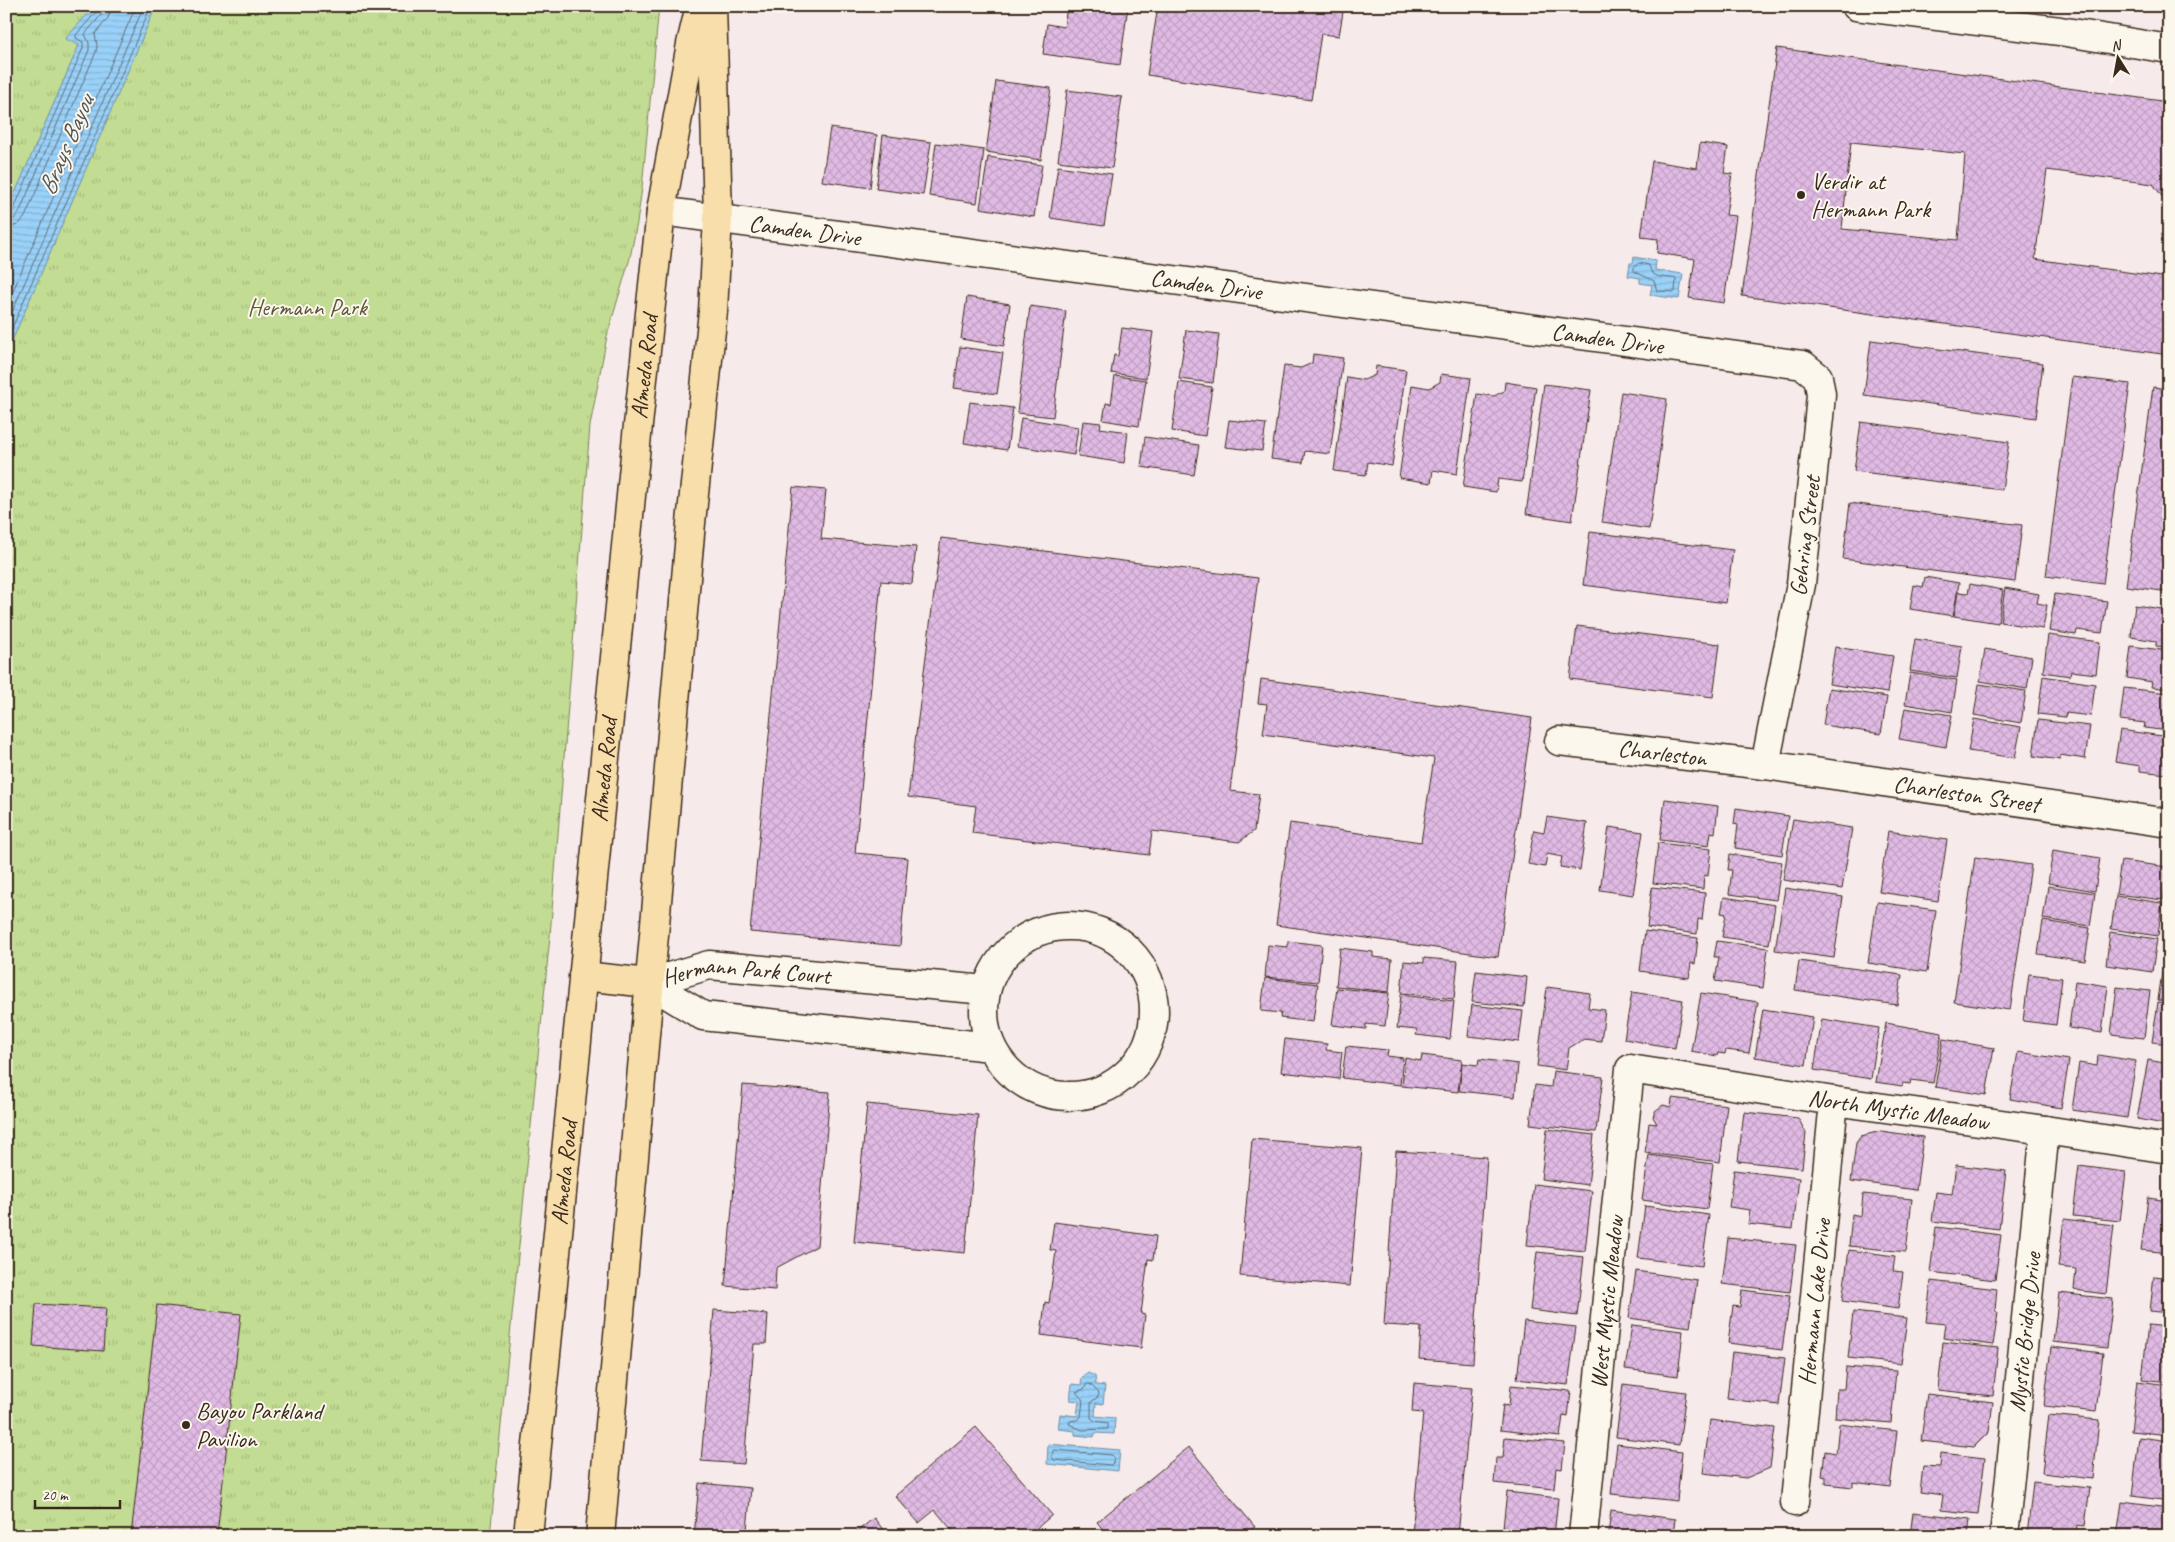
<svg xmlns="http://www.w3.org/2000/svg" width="2175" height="1542" font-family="Caveat,sans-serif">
  <defs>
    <pattern id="park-tufts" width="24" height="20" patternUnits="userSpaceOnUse" patternTransform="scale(1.25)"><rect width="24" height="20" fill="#c2dc93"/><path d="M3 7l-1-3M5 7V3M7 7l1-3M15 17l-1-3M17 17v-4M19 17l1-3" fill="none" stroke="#a8bd7e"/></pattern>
    <pattern id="water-rules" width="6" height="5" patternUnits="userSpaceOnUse" patternTransform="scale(1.25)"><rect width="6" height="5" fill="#99d1f9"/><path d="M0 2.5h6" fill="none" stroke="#85b4d5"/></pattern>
    <pattern id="building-cross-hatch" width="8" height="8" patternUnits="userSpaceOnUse" patternTransform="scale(1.25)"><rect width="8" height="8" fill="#e0bae4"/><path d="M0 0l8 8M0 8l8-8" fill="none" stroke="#c1a0c3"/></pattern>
  </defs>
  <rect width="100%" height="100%" fill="#f6ebea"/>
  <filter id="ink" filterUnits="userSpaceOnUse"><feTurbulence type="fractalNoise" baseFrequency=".02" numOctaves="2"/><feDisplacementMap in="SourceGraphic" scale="10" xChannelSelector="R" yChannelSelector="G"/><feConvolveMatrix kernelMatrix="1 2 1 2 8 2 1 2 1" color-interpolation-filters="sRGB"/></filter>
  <g filter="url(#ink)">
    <polygon fill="url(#park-tufts)" stroke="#7e8358" points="6,6 659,6 642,188 637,223 630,258 607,336 590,426 550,936 490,1536 6,1536"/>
    <g fill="url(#water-rules)" stroke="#738ea1">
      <polygon points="95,6 156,6 6,355 6,214 79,45 65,39"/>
      <polygon points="1634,257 1656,261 1655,270 1683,274 1679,299 1650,295 1652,285 1640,283 1640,278 1628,276 1630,263 1633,263"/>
      <polygon points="1088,1373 1095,1376 1096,1385 1105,1386 1103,1404 1096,1403 1095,1416 1115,1418 1114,1434 1095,1433 1094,1437 1075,1435 1075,1431 1058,1429 1060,1414 1077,1416 1079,1401 1070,1400 1072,1384 1081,1385 1082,1378"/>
      <polygon points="1048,1444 1120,1450 1118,1471 1047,1464"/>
    </g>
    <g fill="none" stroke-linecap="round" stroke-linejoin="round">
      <g stroke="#616d76" stroke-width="1">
        <polyline points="6,214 13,211 83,48 83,42 76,38 76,35 97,11 98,6"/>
        <polyline points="6,220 14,219 19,213 89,50 89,43 85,34 102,14 104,6"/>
        <polyline points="6,228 18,225 25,217 96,52 97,45 95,34 108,18 112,6"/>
        <path d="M1639 263 1649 265C1652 280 1663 276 1676 279L1675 292 1657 291 1654 281 1634 271V268Z"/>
        <polyline points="6,307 136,6"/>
        <polyline points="6,326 144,6"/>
        <polyline points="6,342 151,6"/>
        <polygon points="1087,1384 1090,1384 1099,1393 1098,1397 1091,1402 1091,1418 1095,1421 1108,1423 1108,1429 1082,1430 1069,1424 1070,1421 1077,1420 1081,1417 1083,1400 1076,1392 1084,1389"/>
        <polygon points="1055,1450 1112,1455 1114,1457 1113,1463 1111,1465 1054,1460 1052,1457"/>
      </g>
    </g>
    <g fill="url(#building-cross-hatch)" stroke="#3b2a1e" fill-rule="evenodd">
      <polygon points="1067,6 1128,6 1120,65 1043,54 1047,24 1064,27"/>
      <polygon points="1158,6 1344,6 1339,36 1321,34 1311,100 1147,75"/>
      <path d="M1777 48 2169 102V206L2153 184 2047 170 2035 259 2169 278V355L1742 296ZM1851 142 1965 154 1958 240 1842 229Z"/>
      <polygon points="996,81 1051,88 1041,160 986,152"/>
      <polygon points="1067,90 1122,97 1112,168 1058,161"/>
      <polygon points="830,128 877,135 870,188 822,181"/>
      <polygon points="883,135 931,142 923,195 876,189"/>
      <polygon points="936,143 984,150 977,203 929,196"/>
      <polygon points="1700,143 1728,147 1724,173 1732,174 1726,215 1736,216 1724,303 1689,298 1695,259 1657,253 1658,239 1641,237 1652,161 1697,168"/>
      <polygon points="988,157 1042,165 1034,217 980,208"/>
      <polygon points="1058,166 1112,174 1104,226 1050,218"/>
      <polygon points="967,297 1010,304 1004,346 961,339"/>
      <polygon points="1030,306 1066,311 1053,417 1017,413"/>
      <polygon points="1122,328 1153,332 1146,378 1111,373 1114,355 1118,356"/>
      <polygon points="1186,330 1219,334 1213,383 1179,379"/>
      <polygon points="1871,340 2043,363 2036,418 1864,395"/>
      <polygon points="960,347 1003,353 997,394 954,388"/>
      <polygon points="1313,354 1343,358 1330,454 1305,451 1303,463 1271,459 1284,366 1301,368 1312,363"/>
      <polygon points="1376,366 1406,370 1392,466 1368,462 1366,475 1334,471 1347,377 1364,380 1375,375"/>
      <polygon points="1441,374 1471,378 1457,474 1433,470 1431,483 1399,478 1412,385 1429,388 1440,382"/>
      <polygon points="1115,376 1146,380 1139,426 1103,420 1106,403 1111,404"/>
      <polygon points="2072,377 2130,384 2103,584 2046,576"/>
      <polygon points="1179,382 1212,387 1205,436 1172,431"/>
      <polygon points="1505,382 1536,387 1522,482 1498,479 1496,492 1463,487 1477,394 1494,396 1504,391"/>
      <polygon points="1544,384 1591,390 1572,521 1526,514"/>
      <polygon points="2153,387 2169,389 2169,592 2126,586"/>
      <polygon points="1621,392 1667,399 1649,529 1602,522"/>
      <polygon points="970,402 1013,408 1007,450 964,443"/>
      <polygon points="1021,418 1078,427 1074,455 1017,446"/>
      <polygon points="1229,420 1266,424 1262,451 1225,447"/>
      <polygon points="1083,421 1101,423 1100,428 1128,432 1124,463 1078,456"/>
      <polygon points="1861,422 2009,442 2002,490 1854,471"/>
      <polygon points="1145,437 1199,445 1194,475 1141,467"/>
      <polygon points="793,487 826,490 821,539 916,547 912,584 881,581 855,853 908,858 900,946 750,932"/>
      <polygon points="1850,503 2022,525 2015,582 1843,559"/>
      <polygon points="1590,532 1733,550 1726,603 1583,585"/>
      <polygon points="941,538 1258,578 1230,791 1259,794 1254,831 1239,842 1152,831 1149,855 972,833 976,806 908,797"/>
      <polygon points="1925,577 1959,583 1953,616 1910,609 1914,585 1923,587"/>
      <polygon points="1970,584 2003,590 1998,623 1954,616 1958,592 1968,593"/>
      <polygon points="2005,588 2039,594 2037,603 2047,605 2043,629 2000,622"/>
      <polygon points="2055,594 2107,601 2102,633 2077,630 2076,635 2049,631"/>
      <polygon points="2135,605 2169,610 2169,647 2156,646 2156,641 2131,637"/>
      <polygon points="1577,626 1720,644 1713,697 1570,679"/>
      <polygon points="2048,635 2100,642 2096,674 2071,671 2070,676 2043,672"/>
      <polygon points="1915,639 1962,646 1957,678 1910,671"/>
      <polygon points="2131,646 2169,651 2169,689 2151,687 2152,682 2127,678"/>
      <polygon points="1835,647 1893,656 1887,693 1829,684"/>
      <polygon points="1985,649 2032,657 2027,689 1980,681"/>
      <polygon points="1910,673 1957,680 1952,712 1905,704"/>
      <polygon points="2043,676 2095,684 2091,716 2066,713 2065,717 2038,714"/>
      <polygon points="1261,679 1532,718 1498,957 1276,925 1290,823 1421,842 1434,758 1263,734 1267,704 1258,703"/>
      <polygon points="1979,684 2026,691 2021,723 1974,715"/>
      <polygon points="1829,688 1887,697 1881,734 1823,725"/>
      <polygon points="2124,688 2169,693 2169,731 2144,728 2145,723 2120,720"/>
      <polygon points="1905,708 1952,715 1946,747 1899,739"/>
      <polygon points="1974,719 2021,727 2015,758 1968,751"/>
      <polygon points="2038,720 2090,726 2085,759 2060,755 2060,760 2033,756"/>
      <polygon points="2120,730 2169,737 2167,774 2140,771 2140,766 2115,762"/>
      <polygon points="1665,799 1718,806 1715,833 1711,832 1709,846 1660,840"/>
      <polygon points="1736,808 1788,816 1782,855 1735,848 1738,825 1734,824"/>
      <polygon points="1547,817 1587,823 1580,870 1560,867 1562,857 1547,854 1545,867 1528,864 1534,830 1544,832"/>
      <polygon points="1793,819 1852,828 1842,889 1783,880"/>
      <polygon points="1609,827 1643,832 1633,895 1600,890"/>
      <polygon points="1888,831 1947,840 1938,901 1879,892"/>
      <polygon points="1658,843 1711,849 1708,876 1704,875 1703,889 1653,883"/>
      <polygon points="2053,850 2100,858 2095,891 2048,883"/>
      <polygon points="1730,854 1782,862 1776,900 1729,894 1732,870 1728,870"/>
      <polygon points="1975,857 2031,865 2010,1010 1954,1002"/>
      <polygon points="2121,861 2168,867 2163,900 2116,894"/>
      <polygon points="2048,886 2095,893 2090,926 2043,919"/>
      <polygon points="1652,887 1705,893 1702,920 1698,919 1697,934 1647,927"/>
      <polygon points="1785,888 1843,897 1834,958 1775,950"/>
      <polygon points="2116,896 2162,903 2158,936 2111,929"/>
      <polygon points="1724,897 1775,905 1769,944 1722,937 1726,914 1721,913"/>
      <polygon points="1877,902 1936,910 1927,972 1868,963"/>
      <polygon points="2169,920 2169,956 2164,956"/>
      <polygon points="2043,921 2090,928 2085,961 2038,954"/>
      <polygon points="1645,931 1698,938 1695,964 1691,963 1689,978 1640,971"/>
      <polygon points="2110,932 2157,939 2152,972 2106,965"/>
      <polygon points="1288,941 1322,945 1318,982 1265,977 1268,945 1288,947"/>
      <polygon points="1717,941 1768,948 1763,988 1715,981 1719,957 1714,957"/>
      <polygon points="1340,948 1373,952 1373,957 1392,959 1389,992 1336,986"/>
      <polygon points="1424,958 1458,961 1454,999 1401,993 1404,961 1424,963"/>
      <polygon points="2164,959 2169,960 2169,1001 2158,1000"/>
      <polygon points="1799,961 1902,975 1897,1005 1795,990"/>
      <polygon points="1476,971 1527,977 1524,1007 1472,1002"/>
      <polygon points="2029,974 2062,978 2056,1025 2023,1021"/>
      <polygon points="1265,978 1318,984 1313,1022 1280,1018 1281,1013 1261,1011"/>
      <polygon points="2075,981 2108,986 2102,1033 2069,1028"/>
      <polygon points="1547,987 1590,993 1588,1008 1605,1010 1601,1041 1584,1039 1569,1048 1566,1070 1537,1066"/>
      <polygon points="2117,987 2150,991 2144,1038 2111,1034"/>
      <polygon points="1337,988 1389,993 1385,1026 1366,1024 1366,1029 1332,1025"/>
      <polygon points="1632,992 1683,1000 1675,1048 1624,1039"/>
      <polygon points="1701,993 1758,1002 1749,1053 1726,1050 1725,1054 1718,1053 1717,1056 1691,1051"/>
      <polygon points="1401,995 1454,1001 1450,1039 1416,1035 1417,1030 1397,1028"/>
      <polygon points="2158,1002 2169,1004 2169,1044 2152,1042"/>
      <polygon points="1472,1005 1523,1011 1519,1042 1468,1036"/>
      <polygon points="1763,1009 1813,1017 1806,1065 1755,1057"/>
      <polygon points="1822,1019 1879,1028 1871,1079 1814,1070"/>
      <polygon points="1886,1023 1942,1033 1933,1083 1911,1080 1910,1084 1903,1083 1902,1086 1876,1082"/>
      <polygon points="1285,1039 1327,1044 1326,1050 1342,1052 1339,1079 1281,1072"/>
      <polygon points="1943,1039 1994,1048 1986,1095 1935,1087"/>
      <polygon points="1346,1046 1388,1050 1387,1056 1403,1058 1400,1085 1342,1078"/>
      <polygon points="2018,1052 2069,1060 2061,1108 2010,1099"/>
      <polygon points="1422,1055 1462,1060 1458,1092 1402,1086 1405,1058 1421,1061"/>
      <polygon points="2098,1055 2136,1061 2127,1118 2072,1110 2079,1063 2097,1066"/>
      <polygon points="1479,1059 1518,1064 1515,1097 1459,1091 1462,1063 1478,1065"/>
      <polygon points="2148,1060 2169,1064 2169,1121 2164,1120 2164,1124 2137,1119"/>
      <polygon points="1553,1071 1603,1077 1596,1132 1530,1124 1535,1085 1551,1087"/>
      <polygon points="743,1085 830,1092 817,1246 776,1268 775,1290 725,1286"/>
      <polygon points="1672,1098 1727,1105 1720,1162 1645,1153 1649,1123 1657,1124 1653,1117 1655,1111 1663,1105 1671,1107"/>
      <polygon points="867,1104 978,1115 965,1253 854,1242"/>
      <polygon points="1744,1112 1798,1118 1806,1133 1802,1168 1738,1161"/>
      <polygon points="1547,1129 1594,1135 1588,1185 1541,1179"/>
      <polygon points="1881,1131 1923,1137 1916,1190 1851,1181 1856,1143 1861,1136"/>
      <polygon points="1252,1139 1362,1148 1350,1286 1240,1276"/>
      <polygon points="1396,1151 1487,1157 1473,1363 1419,1359 1421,1327 1384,1325"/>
      <polygon points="1649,1155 1713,1164 1707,1209 1642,1200"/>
      <polygon points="1956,1165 2006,1171 1999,1229 1932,1221 1936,1192 1952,1194"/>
      <polygon points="2079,1166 2126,1172 2120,1221 2073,1216"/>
      <polygon points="1734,1170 1799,1178 1793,1229 1748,1224 1750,1210 1729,1207"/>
      <polygon points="1534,1184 1592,1191 1585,1251 1527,1245"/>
      <polygon points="1863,1194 1912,1199 1906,1252 1849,1246 1852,1214 1861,1216"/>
      <polygon points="2148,1198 2169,1201 2169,1253 2141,1250"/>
      <polygon points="1645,1206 1709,1215 1702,1266 1638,1258"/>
      <polygon points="2064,1219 2114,1225 2106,1294 2074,1290 2076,1269 2058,1267"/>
      <polygon points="1054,1222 1156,1236 1153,1260 1148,1259 1141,1314 1145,1315 1141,1348 1041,1335 1045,1302 1049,1303 1056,1251 1050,1250"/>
      <polygon points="1936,1227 2001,1235 1995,1280 1930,1272"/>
      <polygon points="1728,1238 1796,1245 1790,1292 1722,1284"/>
      <polygon points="1849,1250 1895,1256 1893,1271 1903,1272 1898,1309 1842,1301"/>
      <polygon points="1537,1252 1584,1257 1577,1316 1530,1310"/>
      <polygon points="2166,1261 2169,1261 2169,1313 2150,1311 2154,1276 2164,1277"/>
      <polygon points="1636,1271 1697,1280 1690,1327 1629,1318"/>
      <polygon points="1931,1281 1997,1289 1995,1310 1998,1313 1993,1345 1943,1338 1945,1324 1926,1322"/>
      <polygon points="1742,1290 1790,1296 1782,1350 1728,1343 1733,1306 1740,1307"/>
      <polygon points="2059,1293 2113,1299 2107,1348 2053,1342"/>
      <polygon points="36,1304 106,1308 103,1351 33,1346"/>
      <polygon points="157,1305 241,1314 217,1536 131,1536"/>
      <polygon points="714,1310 768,1314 766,1344 754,1344 744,1464 701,1461"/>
      <polygon points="1853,1312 1907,1318 1901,1364 1848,1358"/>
      <polygon points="1524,1321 1576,1327 1568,1385 1517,1379"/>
      <polygon points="1632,1325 1683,1331 1678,1376 1625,1369"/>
      <polygon points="2148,1325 2169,1327 2169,1382 2142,1379"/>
      <polygon points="1943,1342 1998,1348 1993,1396 1938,1390"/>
      <polygon points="2051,1347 2103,1353 2096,1412 2044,1406"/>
      <polygon points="1732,1352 1785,1358 1779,1405 1727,1399"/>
      <polygon points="1846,1367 1896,1371 1891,1423 1835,1418 1837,1389 1844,1389"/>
      <polygon points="2137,1381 2169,1385 2169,1435 2131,1431"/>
      <polygon points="1414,1383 1472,1388 1458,1536 1412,1534 1423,1413 1412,1412"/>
      <polygon points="1623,1384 1686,1392 1679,1445 1616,1437"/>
      <polygon points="1511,1385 1571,1391 1568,1417 1563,1416 1560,1437 1500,1430 1503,1405 1509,1406"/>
      <polygon points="1927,1394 1993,1402 1989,1432 1974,1447 1921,1441"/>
      <polygon points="2049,1415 2099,1420 2093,1479 2042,1473"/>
      <polygon points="1710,1420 1775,1428 1770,1468 1746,1478 1703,1473"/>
      <polygon points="1839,1424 1897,1431 1890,1487 1853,1482 1853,1487 1826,1484 1826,1477 1822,1476 1825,1451 1836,1453"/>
      <polygon points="976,1427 1052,1515 1028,1536 957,1536 935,1510 919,1523 895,1496"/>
      <polygon points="1505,1437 1565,1443 1562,1469 1556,1468 1554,1489 1494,1483 1496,1458 1503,1458"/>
      <polygon points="2139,1437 2169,1441 2169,1501 2132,1496"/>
      <polygon points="1617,1444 1682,1452 1677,1501 1611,1494"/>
      <polygon points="1189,1447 1255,1527 1244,1536 1227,1536 1226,1534 1224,1536 1108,1536 1097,1522"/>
      <polygon points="1941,1453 1985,1458 1978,1514 1941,1510 1943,1495 1920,1492 1923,1466 1940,1467"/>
      <polygon points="2033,1482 2090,1488 2085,1526 2077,1525 2076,1536 2027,1536"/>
      <polygon points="699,1483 751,1488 747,1530 782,1534 782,1536 694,1536"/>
      <polygon points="1507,1492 1558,1498 1554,1536 1502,1536"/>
      <polygon points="2122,1502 2169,1508 2169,1536 2117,1536"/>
      <polygon points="1611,1510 1675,1519 1673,1536 1608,1536"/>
      <polygon points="1913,1512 1970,1519 1968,1536 1910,1536"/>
      <polygon points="874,1518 888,1536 851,1536"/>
    </g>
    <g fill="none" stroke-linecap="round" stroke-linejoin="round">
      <g stroke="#3b2a1e" stroke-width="31">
        <g id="minor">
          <polyline points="1856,6 2060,31 2169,49"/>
          <path id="s1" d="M661 211 1803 365 1818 377 1821 394 1819 417 1801 584 1765 765"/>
          <path id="s2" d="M1559 741 1765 765 2169 823"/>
          <circle cx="1069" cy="1011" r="85"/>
          <polyline points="649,983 703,1016 991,1047"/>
          <path id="s3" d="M649 983 709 965 986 990"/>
          <path id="s4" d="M1795 1502 1834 1101"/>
          <path id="s5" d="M1583 1536 1630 1069 1834 1101 2045 1130 2169 1149"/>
          <path id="s6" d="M2004 1536 2045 1130"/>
        </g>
      </g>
      <g stroke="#3b2a1e" stroke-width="31">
        <g id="primary">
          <polyline points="583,976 649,983"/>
          <path id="s7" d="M528 1536 638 425 661 211 691 44 700 6"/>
          <polyline points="600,1536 691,523 713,311 718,217 712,6"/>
        </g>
      </g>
      <use href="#minor" stroke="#fbf7ec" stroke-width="28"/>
      <use href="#primary" stroke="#f8deab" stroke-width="28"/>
    </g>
  </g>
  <g fill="#3b2a1e" stroke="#fbf7ec" stroke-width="2">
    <circle cx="1801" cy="195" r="5"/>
    <circle cx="186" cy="1425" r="5"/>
  </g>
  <g text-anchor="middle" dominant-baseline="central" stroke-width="4" stroke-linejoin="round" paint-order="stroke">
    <g font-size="24" fill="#3b2a1e" stroke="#fbf7ec" text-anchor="start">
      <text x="1811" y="181">Verdir at<tspan x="1811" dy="28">Hermann Park</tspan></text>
      <text x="196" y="1411">Bayou Parkland<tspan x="196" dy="28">Pavilion</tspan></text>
    </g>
    <g font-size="24" fill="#3b2a1e" stroke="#fbf7ec">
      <text stroke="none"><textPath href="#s1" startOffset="145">Camden Drive</textPath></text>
      <text stroke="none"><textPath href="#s1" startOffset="550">Camden Drive</textPath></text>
      <text stroke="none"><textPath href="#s1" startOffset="955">Camden Drive</textPath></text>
      <text stroke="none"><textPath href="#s7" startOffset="1175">Almeda Road</textPath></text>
      <text transform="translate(1805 536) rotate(-83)">Gehring Street</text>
      <text stroke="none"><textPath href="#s2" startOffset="104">Charleston</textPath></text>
      <text stroke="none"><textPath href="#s7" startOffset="770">Almeda Road</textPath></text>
      <text stroke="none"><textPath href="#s2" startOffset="411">Charleston Street</textPath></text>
      <text stroke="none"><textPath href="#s3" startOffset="99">Hermann Park Court</textPath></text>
      <text stroke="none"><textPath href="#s5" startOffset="741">North Mystic Meadow</textPath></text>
      <text stroke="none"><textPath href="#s7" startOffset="365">Almeda Road</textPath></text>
      <text stroke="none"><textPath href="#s4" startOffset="201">Hermann Lake Drive</textPath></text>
      <text stroke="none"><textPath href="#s5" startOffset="235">West Mystic Meadow</textPath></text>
      <text stroke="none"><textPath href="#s6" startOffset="205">Mystic Bridge Drive</textPath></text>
    </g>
    <g font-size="24" fill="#5d563b" stroke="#fbf7ec">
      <text x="307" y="307">Hermann Park</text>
    </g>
    <g font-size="25" font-style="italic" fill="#525455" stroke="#fbf7ec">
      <text transform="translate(66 145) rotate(-67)">Brays Bayou</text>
    </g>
  </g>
  <rect width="2175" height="1542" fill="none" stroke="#fbf7ec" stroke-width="25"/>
  <rect x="12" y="12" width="2150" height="1517" fill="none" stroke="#3b2a1e" stroke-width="2" filter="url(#ink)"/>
  <g transform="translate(2118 58) rotate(349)" stroke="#fbf7ec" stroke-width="4" paint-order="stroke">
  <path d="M0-4L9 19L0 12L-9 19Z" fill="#3b2a1e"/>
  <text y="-8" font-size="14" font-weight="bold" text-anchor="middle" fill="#3b2a1e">N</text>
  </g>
  <path d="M35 1500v8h85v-8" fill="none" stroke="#3b2a1e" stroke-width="2.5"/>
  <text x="42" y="1500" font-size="15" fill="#3b2a1e" stroke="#fbf7ec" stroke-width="4" paint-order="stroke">20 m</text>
</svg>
